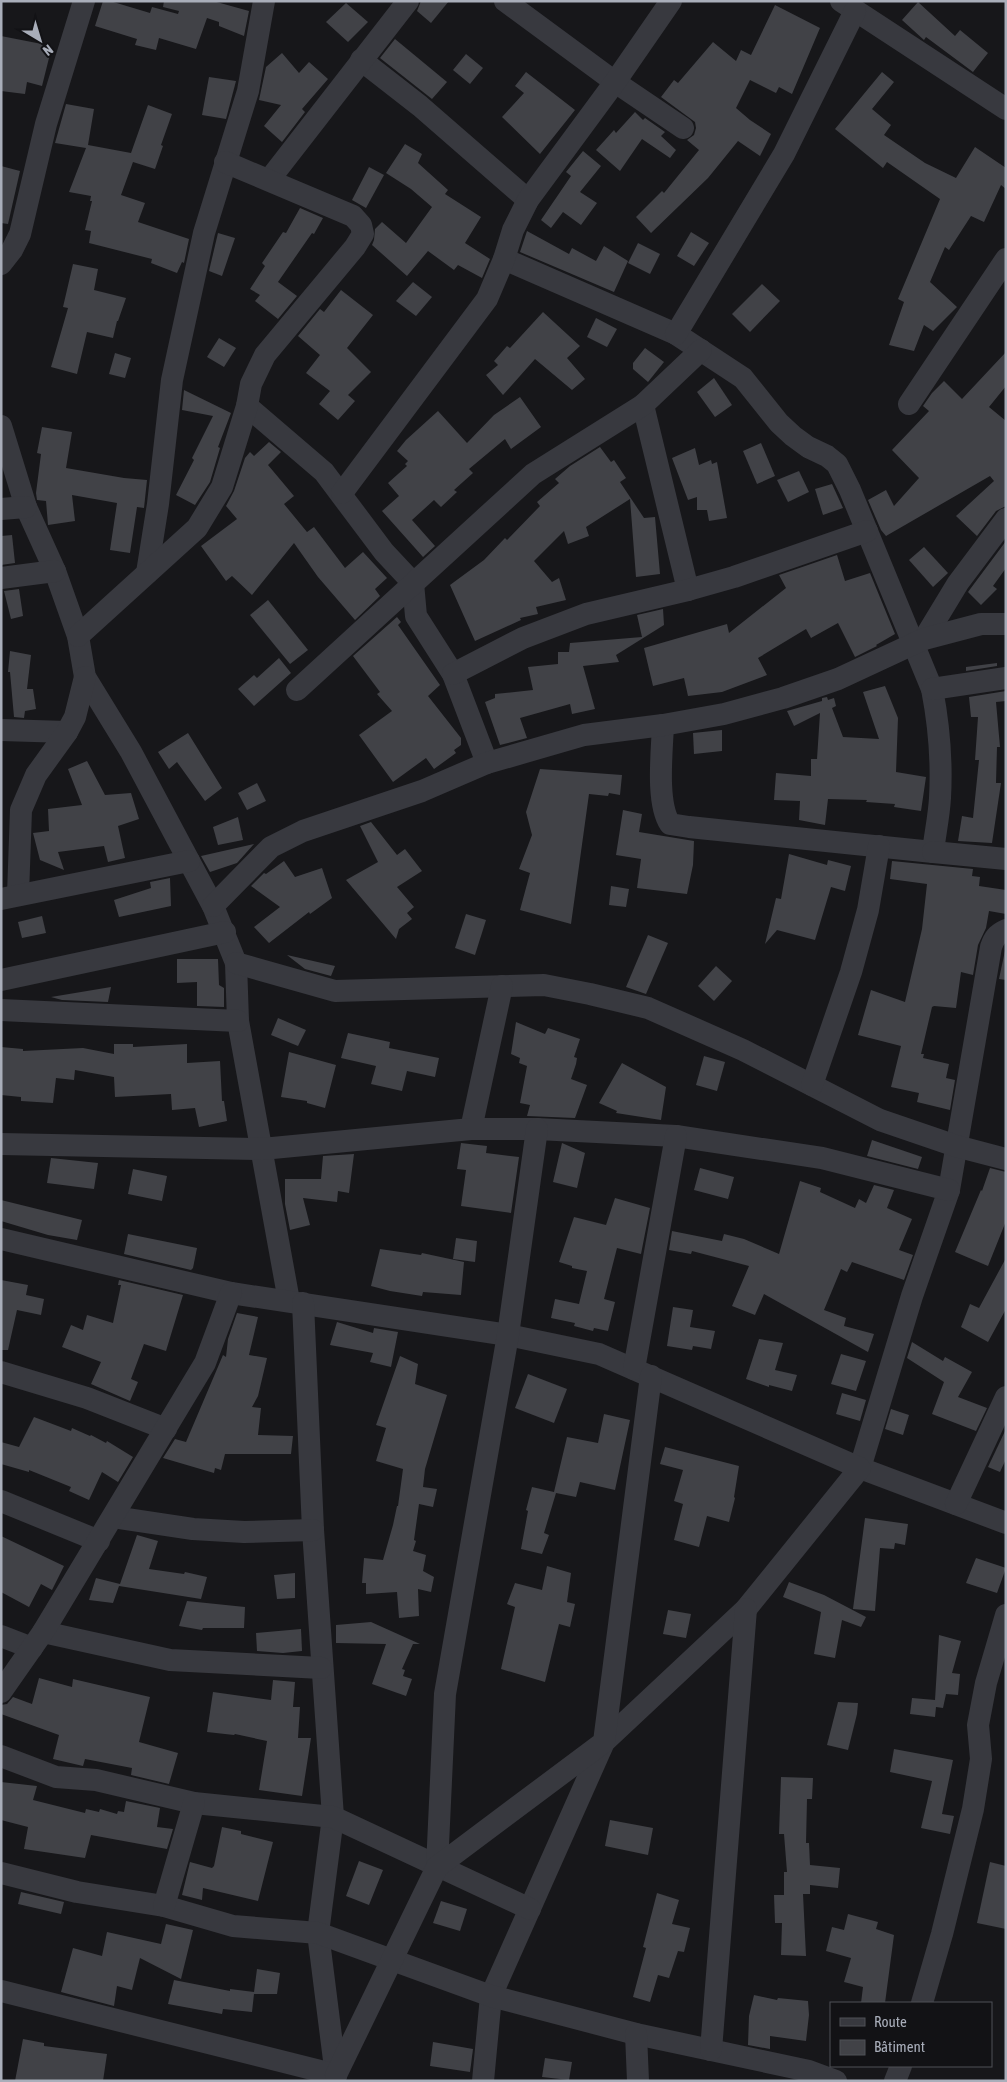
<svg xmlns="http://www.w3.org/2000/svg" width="1007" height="2082" font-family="'Asap Condensed',sans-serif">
  <rect width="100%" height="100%" fill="#17171a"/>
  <g fill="#414247">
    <polygon points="103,1 110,1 150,13 152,7 178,14 179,11 163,7 164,1 213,1 249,11 244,36 219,26 219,22 207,18 196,49 159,38 156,50 135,45 137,39 95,26"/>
    <polygon points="421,1 449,1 431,23 417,11"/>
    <polygon points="918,2 955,36 960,30 988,53 973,72 926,37 924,40 902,20"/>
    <polygon points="346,3 368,22 348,42 326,22"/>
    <polygon points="775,5 820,28 792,94 779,87 776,93 750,80 736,108 750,120 771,134 760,156 738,141 708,178 651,233 636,217 662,191 664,193 699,150 687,140 694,135 696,128 695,122 661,97 674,80 678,83 713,42 736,61 741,50 751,55"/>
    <polygon points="1,36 52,46 42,86 27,82 25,94 1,91"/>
    <polygon points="395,39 447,82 432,99 380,58"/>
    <polygon points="282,53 299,73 309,62 328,79 302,109 305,112 282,142 264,126 281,105 259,100 266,67"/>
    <polygon points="466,54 483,68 470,84 453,70"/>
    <polygon points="526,72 575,110 540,154 502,117 524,93 515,86"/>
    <polygon points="882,72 894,82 872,109 891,125 884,135 925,163 956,178 975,147 1006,168 1006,189 1001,185 984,222 971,216 949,250 945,247 930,282 957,307 933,331 924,325 914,351 889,345 904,302 898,299 940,199 887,162 883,168 835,129"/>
    <polygon points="209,77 236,81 226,119 202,115"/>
    <polygon points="66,104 94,109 88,145 131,153 148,105 172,114 161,145 163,146 155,169 133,162 121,195 145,203 138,222 189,239 184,263 182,262 177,273 151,263 152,259 89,243 91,231 85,230 92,201 90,201 91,196 69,192 86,148 55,143"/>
    <polygon points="635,112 643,120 645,118 665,132 661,136 676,150 670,158 642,139 620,171 596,150 614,130 616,133"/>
    <polygon points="405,144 422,154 418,163 448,190 445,194 481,217 465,243 490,259 482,278 458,265 454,270 428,251 407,276 372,245 374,240 375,229 382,222 406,243 432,207 411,189 386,173"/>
    <polygon points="583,151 601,166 580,192 597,203 581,225 563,212 551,228 541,220 571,176 566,172"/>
    <polygon points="1,166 20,171 8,224 1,223"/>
    <polygon points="369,167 384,175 366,208 352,200"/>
    <polygon points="300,208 323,218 314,234 312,233 278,282 297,296 278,319 255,301 260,295 250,289 265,266 262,263 283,232 286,233"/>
    <polygon points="527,231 569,254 572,248 596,261 604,246 628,261 614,292 520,252"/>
    <polygon points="691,232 709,243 694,266 677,256"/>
    <polygon points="218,233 235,238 222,276 209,271"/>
    <polygon points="638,243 660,254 650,274 628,263"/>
    <polygon points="73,264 98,269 94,290 126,298 118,321 117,321 113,338 87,332 77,374 51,367 68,308 63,307"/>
    <polygon points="413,282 432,297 416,316 396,301"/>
    <polygon points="762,284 780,301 750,332 732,314"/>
    <polygon points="341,290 373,315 347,348 371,372 348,395 355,401 338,420 319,404 330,391 306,373 320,355 298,336 320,309 324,312"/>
    <polygon points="543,312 580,346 567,358 585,379 572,390 535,359 503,395 486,375 498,365 494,361 507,346 510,348"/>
    <polygon points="596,318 617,329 607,347 587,337"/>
    <polygon points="219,338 236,348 224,367 207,357"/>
    <polygon points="645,348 664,362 648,382 633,369 633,363"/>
    <polygon points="1006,352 1006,386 989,407 1006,421 1006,506 996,511 977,536 956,516 994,481 990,476 886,536 881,530 868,500 886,490 894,506 919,478 892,450 929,411 923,406 932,393 944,381 962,399"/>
    <polygon points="115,353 131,358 125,378 109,374"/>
    <polygon points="714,378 732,405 715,417 697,392"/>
    <polygon points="184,390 231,413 218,447 220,448 210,482 195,505 176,495 194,460 192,458 213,416 182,410"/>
    <polygon points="520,397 541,427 511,449 505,439 469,469 473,473 454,490 457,492 441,507 434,500 412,520 435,546 423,557 382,511 399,496 388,483 407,466 405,464 408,461 397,451 406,440 438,411 467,443 494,415"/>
    <polygon points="42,427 72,432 66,468 124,478 147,480 144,508 137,507 130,553 110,550 117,503 72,495 75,521 48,525 46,501 37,500 36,493 41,454 37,453"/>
    <polygon points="269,442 281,452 268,465 294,496 284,504 307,532 314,527 345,568 363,552 387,578 375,589 380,596 355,620 318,577 294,543 252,595 232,576 226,581 201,546 237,519 226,506 234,491 245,458 250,452 254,456"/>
    <polygon points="761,443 775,476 757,484 743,451"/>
    <polygon points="600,447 611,462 614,460 626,478 620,482 644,518 655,517 660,574 636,577 630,499 586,527 589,536 568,544 564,531 534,561 552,582 559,578 566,600 536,607 538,614 520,618 521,620 475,641 450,585 484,560 505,538 507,540 540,506 537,502 559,483 555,479 570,466"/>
    <polygon points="695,448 699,465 711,460 712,464 717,462 727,518 709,521 707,510 697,510 697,497 688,500 672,458"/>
    <polygon points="799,471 809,492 788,502 777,480"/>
    <polygon points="832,484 843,508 823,515 815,489"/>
    <polygon points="12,535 15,563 1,565 1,536"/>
    <polygon points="1006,541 1006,568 993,586 997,589 981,605 968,592"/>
    <polygon points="924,547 948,573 933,587 909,560"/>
    <polygon points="837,555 845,581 870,573 895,634 876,645 877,646 855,657 838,623 811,638 806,629 758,658 767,675 722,692 688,696 684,678 653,686 644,648 727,624 729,633 786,588 779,575"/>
    <polygon points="19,589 23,616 11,619 4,591"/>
    <polygon points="268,600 308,650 290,664 250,615"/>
    <polygon points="663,609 664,625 616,655 619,662 583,666 595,709 572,714 570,704 520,718 527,738 500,745 485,702 495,698 495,694 533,690 528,667 558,664 558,652 569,652 570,643 642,637 637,615"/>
    <polygon points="397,617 401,622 398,625 440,685 428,696 461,738 461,745 454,750 456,753 434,769 426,758 393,782 359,735 392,711 377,694 380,692 353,656"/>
    <polygon points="10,651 31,655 27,689 33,689 36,709 25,711 24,718 14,717 10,672 8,672"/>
    <polygon points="279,658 291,673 254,706 238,689 254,675 257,678"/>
    <polygon points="997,663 997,666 966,671 966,667"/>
    <polygon points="885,686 898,718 896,772 926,777 921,811 894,807 895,804 866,802 867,800 828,799 825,825 799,820 800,801 774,800 776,773 811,776 811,759 817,759 820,713 794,726 787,711 822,701 822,698 827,697 828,700 834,698 836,706 832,708 843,737 879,739 863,692"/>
    <polygon points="1006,691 1006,701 996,702 1000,747 997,747 996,783 1001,783 992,843 958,841 962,816 973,818 979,760 975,760 978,717 971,717 969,697"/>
    <polygon points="722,730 722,751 694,754 693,733"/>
    <polygon points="188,733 222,788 205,801 177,762 169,769 158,752"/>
    <polygon points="87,761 105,795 131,793 139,819 118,826 125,858 108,862 104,846 58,852 64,870 40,860 33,833 49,831 48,809 82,805 68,769"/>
    <polygon points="540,769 622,775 620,795 609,793 608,796 589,794 571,924 520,910 530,873 519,869 532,835 526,812"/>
    <polygon points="257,783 266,801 247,810 238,793"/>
    <polygon points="623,810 642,814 639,832 694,841 693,865 687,894 637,888 641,859 616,855"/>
    <polygon points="238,817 243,840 218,845 213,827"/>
    <polygon points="371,822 397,855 405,849 422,871 397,887 414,907 407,913 412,919 399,929 396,939 346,880 378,862 360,826"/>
    <polygon points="254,844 237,863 210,872 201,856"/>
    <polygon points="789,854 827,865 828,860 851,866 845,891 831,887 815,940 777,930 765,944 776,898 781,899"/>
    <polygon points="284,861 295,877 322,868 332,898 310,914 309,912 269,943 254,927 280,907 251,886 264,873 266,874"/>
    <polygon points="892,861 973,869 972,876 980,877 979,886 1006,890 1006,914 989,911 986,928 978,945 973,975 961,972 956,1008 934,1006 932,1007 921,1054 924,1054 923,1058 949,1064 946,1078 955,1080 950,1110 917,1102 919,1093 891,1087 901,1046 858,1035 871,990 905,1002 922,929 927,884 890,879"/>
    <polygon points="170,878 171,906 119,917 114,900 151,888 150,882"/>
    <polygon points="611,886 629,889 626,907 609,905"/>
    <polygon points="466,914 486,920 475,955 455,948"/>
    <polygon points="42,916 46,933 22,938 18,922"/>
    <polygon points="648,935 668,943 646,994 626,987"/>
    <polygon points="1006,946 1006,980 999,979"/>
    <polygon points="287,955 335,966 331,976 305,969"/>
    <polygon points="177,959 218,959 219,985 224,988 224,1007 197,1006 197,982 177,983"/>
    <polygon points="716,966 732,981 714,1001 698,986"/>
    <polygon points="111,987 108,1002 62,1000 51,997"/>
    <polygon points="278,1018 306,1030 298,1046 271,1035"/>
    <polygon points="516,1022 545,1034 548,1028 580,1039 574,1057 577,1058 576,1064 571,1079 587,1085 575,1118 527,1116 530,1105 520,1103 527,1066 519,1063 520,1058 511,1054"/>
    <polygon points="348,1033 390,1042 389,1048 439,1058 435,1077 407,1071 402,1091 371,1084 376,1066 341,1058"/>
    <polygon points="114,1044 133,1044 133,1047 187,1044 187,1063 220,1061 222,1101 224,1101 227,1121 199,1127 195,1108 172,1110 171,1094 115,1097 114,1077 75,1070 74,1080 56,1078 53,1103 21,1101 21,1097 1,1095 1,1047 23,1049 23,1051 83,1048 114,1054"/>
    <polygon points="289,1052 336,1065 325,1108 307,1103 307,1101 281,1097"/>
    <polygon points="704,1056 725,1062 717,1091 696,1085"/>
    <polygon points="622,1063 666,1087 661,1120 616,1113 617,1111 599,1103"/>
    <polygon points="872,1140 922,1157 918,1169 867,1156"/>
    <polygon points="461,1143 487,1146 486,1153 519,1157 511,1213 461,1206 466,1170 457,1169"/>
    <polygon points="562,1143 585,1153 577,1188 553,1182"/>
    <polygon points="354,1154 349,1193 338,1191 337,1202 303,1198 310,1225 290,1230 285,1204 285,1179 321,1179 323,1156"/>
    <polygon points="51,1158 98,1163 94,1189 47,1183"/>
    <polygon points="700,1168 734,1177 728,1199 694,1190"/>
    <polygon points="990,1168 1006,1172 1006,1221 988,1266 955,1252 981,1190 982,1191"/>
    <polygon points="133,1169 167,1176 162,1201 128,1194"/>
    <polygon points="800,1181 821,1188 820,1192 855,1208 859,1199 866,1203 874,1185 894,1190 887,1208 912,1219 899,1250 913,1255 904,1280 852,1262 847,1272 841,1269 824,1310 846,1318 844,1326 874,1334 868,1352 764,1294 755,1315 732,1306 749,1266 692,1251 691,1254 669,1250 672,1231 722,1241 724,1234 744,1239 779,1254"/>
    <polygon points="615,1198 650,1208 641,1254 617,1248 604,1299 615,1302 608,1331 594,1328 593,1331 574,1326 575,1323 551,1318 555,1299 579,1304 587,1271 572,1268 572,1266 559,1262 574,1217 606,1225"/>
    <polygon points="1,1200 82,1220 77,1240 48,1235 1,1221"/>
    <polygon points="128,1234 197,1248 193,1268 191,1270 124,1254"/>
    <polygon points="456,1238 477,1241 475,1262 453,1259"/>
    <polygon points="380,1249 421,1255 422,1253 464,1262 461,1295 423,1292 422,1296 390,1291 371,1286"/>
    <polygon points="1006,1258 1006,1309 988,1342 961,1327 970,1304 979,1308"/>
    <polygon points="1,1280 28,1285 26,1295 44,1299 41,1315 17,1310 8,1350 1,1350"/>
    <polygon points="119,1280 183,1295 166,1351 144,1344 131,1379 138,1382 130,1401 91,1384 101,1362 62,1347 71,1325 83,1330 87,1315 113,1323 121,1285 118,1285"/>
    <polygon points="673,1307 693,1310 690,1327 715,1331 711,1349 693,1346 692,1350 667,1346"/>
    <polygon points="237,1313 258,1317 249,1355 267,1358 258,1396 252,1407 261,1408 258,1435 293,1436 291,1454 225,1454 221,1470 215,1468 214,1473 163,1458 175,1439 186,1442 223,1355 226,1357 228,1339"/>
    <polygon points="337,1322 373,1333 374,1328 398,1332 391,1367 370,1362 373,1353 330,1345"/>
    <polygon points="759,1339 783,1343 775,1370 797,1375 792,1391 769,1385 769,1387 746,1379"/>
    <polygon points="912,1342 943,1361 945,1357 972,1372 958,1397 987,1408 976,1431 932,1414 944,1382 907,1358"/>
    <polygon points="841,1354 866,1361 856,1391 831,1384"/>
    <polygon points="400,1356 418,1364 415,1384 447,1395 425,1469 423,1487 437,1489 433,1507 419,1504 414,1540 416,1541 413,1551 426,1555 423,1571 434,1577 431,1592 418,1589 419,1616 399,1618 397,1592 366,1594 366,1583 362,1583 364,1558 383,1560 393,1525 397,1506 398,1506 403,1469 376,1461 386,1428 376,1425"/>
    <polygon points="528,1374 567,1389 554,1423 515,1408"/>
    <polygon points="842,1393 866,1400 860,1421 836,1414"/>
    <polygon points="891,1409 909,1415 903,1435 885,1429"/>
    <polygon points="604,1414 630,1420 615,1490 580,1482 576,1497 556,1493 544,1533 549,1535 542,1554 521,1549 528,1511 526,1510 532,1487 554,1492 567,1437 598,1443"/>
    <polygon points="34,1417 71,1431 72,1428 90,1436 91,1435 106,1443 107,1441 133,1457 118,1482 102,1472 89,1500 69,1491 71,1487 29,1470 29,1472 1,1464 1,1442 19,1447"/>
    <polygon points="1006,1429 1006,1459 1000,1472 988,1467"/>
    <polygon points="665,1447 739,1466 734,1497 735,1498 729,1522 707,1516 699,1547 674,1540 683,1504 674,1501 683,1470 660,1464"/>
    <polygon points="865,1518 908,1524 905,1545 895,1543 894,1549 880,1548 875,1611 853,1609"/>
    <polygon points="137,1535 158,1541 149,1569 184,1574 185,1572 207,1577 201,1599 119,1586 113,1603 89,1600 96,1578 120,1584"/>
    <polygon points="1,1536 64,1566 52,1590 41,1584 29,1607 1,1592"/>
    <polygon points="976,1558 1006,1568 997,1593 966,1583"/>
    <polygon points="547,1566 571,1573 567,1602 575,1604 570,1627 559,1624 545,1682 501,1669 515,1607 507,1604 515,1583 542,1590"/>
    <polygon points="295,1573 295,1598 277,1599 274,1575"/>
    <polygon points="789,1582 824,1595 866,1617 861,1627 842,1620 835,1658 814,1654 821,1612 783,1597"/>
    <polygon points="187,1601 245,1607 244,1628 203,1628 202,1630 179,1626"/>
    <polygon points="668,1610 691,1614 686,1638 663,1634"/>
    <polygon points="371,1622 420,1644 413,1644 402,1669 405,1670 403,1676 412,1679 406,1696 372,1684 386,1644 336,1643 336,1625"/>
    <polygon points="301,1629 302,1651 283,1653 257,1651 256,1633"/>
    <polygon points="939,1635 961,1641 952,1673 960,1674 958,1695 946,1694 943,1708 936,1707 935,1717 910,1714 912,1698 935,1700"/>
    <polygon points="39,1678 72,1687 73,1679 150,1697 139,1742 178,1753 169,1784 131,1775 132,1768 85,1759 83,1766 53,1759 59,1735 1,1714 1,1705 7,1704 13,1697 32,1704"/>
    <polygon points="273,1680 295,1682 293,1707 300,1707 298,1738 311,1738 302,1796 259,1790 267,1741 235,1734 234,1735 207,1732 213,1692 271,1700"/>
    <polygon points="838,1702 858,1703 857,1714 848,1750 827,1745"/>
    <polygon points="894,1749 953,1760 942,1814 954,1816 950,1834 921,1828 932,1781 890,1772"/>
    <polygon points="781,1777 813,1778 812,1799 807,1799 806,1843 809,1843 810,1865 840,1868 838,1888 810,1885 810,1894 803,1894 806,1956 781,1955 782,1923 775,1923 774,1895 784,1895 784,1872 787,1872 784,1834 779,1834"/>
    <polygon points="1,1782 37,1786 33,1800 85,1813 86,1809 99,1812 100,1809 117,1814 118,1811 124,1812 126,1801 160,1808 157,1827 173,1829 167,1849 91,1835 85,1858 24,1849 28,1827 1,1820"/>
    <polygon points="610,1820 653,1828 648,1855 605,1846"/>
    <polygon points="222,1827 241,1831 241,1834 273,1842 258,1901 203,1888 202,1900 182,1895 190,1862 212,1868 214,1866"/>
    <polygon points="359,1861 383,1870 369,1905 346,1896"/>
    <polygon points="990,1862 1006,1866 1006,1929 977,1923"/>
    <polygon points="21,1892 64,1902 61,1914 18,1904"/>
    <polygon points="657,1893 679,1900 672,1924 690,1928 684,1952 678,1951 669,1978 658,1975 650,2002 633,1997 646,1948 643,1947"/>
    <polygon points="441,1901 467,1909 460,1931 433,1923"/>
    <polygon points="848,1914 878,1922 876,1929 894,1935 885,2003 861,2003 863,1987 844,1982 851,1958 826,1951 832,1927 844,1930"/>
    <polygon points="166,1924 193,1930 181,1979 140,1958 132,1990 117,1986 114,2006 61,1992 73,1948 102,1956 107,1932 161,1944"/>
    <polygon points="257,1969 280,1973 277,1994 254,1994 252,2012 223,2009 222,2014 168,2004 174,1980 230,1991 230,1989 254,1992"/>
    <polygon points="754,1995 777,2000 778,1998 808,2001 809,2015 806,2041 770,2036 770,2049 748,2045 749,2016"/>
    <polygon points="23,2039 44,2043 44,2046 107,2054 103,2081 15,2081"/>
    <polygon points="433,2042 473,2049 470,2072 430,2066"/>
    <polygon points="545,2058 572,2062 569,2080 542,2077"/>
  </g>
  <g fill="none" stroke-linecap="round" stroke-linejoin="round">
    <g stroke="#38393f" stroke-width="22">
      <polyline points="505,1 615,82 683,128"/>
      <polyline points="841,1 1006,109"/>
      <polyline points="361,60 420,106 528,200"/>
      <polyline points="269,180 408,1"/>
      <path d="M504 259 676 334 743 378 779 423 793 436 808 447 827 456 837 464 850 490 932 689C939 725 942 762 940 798 939 816 935 834 933 852L689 827 670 824C656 803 662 751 663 725"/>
      <polyline points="1,264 12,250 20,234 46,124 84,1"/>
      <polyline points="676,334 784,154 855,11"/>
      <polyline points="909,404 1006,259"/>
      <polyline points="643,405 688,590"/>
      <polyline points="247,406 324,472 384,552 413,583 416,616 453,674 487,763"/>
      <polyline points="1,426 26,507 55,571 78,636 85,677 131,752 213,906 236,963 238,1021 289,1301"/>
      <polyline points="342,493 487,299 504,259 513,230 528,200 615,82 671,1"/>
      <polyline points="1,509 26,507"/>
      <polyline points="147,573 158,504 172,380 204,233 248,91 264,1"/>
      <polyline points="1,578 55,571"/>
      <polyline points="78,636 197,528 222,487 247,406 251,384 265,355 355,247 363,234 361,225 353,216 225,162"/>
      <polyline points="924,639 958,583 1006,519"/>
      <polyline points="453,674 523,638 586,614 688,590 734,577 867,531"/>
      <polyline points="932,689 1006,678"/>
      <polyline points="297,690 533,474 643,405 701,350"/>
      <polyline points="1,730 67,732"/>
      <polyline points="933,852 1006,859"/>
      <polyline points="18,895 21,810 36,775 67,732 75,717 85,677"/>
      <polyline points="1,899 189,861"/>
      <polyline points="213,906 271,847 303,831 422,791 487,763 584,735 663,725 724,714 783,698 838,679 924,639 981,624 1006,624"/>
      <path d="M1006 930C997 934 994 938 991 947L949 1190 912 1296 860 1468 1006 1523"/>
      <polyline points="236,963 335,991 544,985 590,994 648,1008 743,1050 880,1120 956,1146 1006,1159"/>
      <polyline points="1,980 225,932"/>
      <polyline points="1,1010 238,1021"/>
      <polyline points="812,1085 851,972 868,910 879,846"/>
      <polyline points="471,1129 502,986"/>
      <polyline points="1,1144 262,1149 471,1129 537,1129 676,1136 822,1158 949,1190"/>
      <polyline points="1,1239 231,1293 508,1335 599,1354 860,1468 746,1609 604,1742 491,1996 483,2081"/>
      <polyline points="303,1303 313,1530 333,1817 318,1933 336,2076"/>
      <polyline points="634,1369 676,1136"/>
      <polyline points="1,1372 87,1398 166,1429"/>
      <polyline points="1,1501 99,1541"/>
      <polyline points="956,1504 1006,1397"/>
      <polyline points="113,1517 193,1529 244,1532 313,1530"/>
      <polyline points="43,1632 170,1660 321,1668"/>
      <polyline points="1,1636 32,1648"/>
      <polyline points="1,1692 43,1632 205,1363 231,1293"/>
      <polyline points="1,1756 56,1777 96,1780 194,1803 333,1817 530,1909"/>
      <polyline points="437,1867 445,1694 508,1335 537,1129"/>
      <polyline points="1,1873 77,1892 164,1906 233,1926 318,1933 491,1996 636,2034 809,2071 836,2081"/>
      <polyline points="164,1906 194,1803"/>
      <polyline points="1,1991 336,2075"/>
      <polyline points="922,2003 942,1934 973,1809 981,1759 978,1725 986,1683 1006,1615"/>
      <polyline points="636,2034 638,2081"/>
      <polyline points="711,2050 746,1609"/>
      <polyline points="336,2075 437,1867 604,1742 651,1376"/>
      <polyline points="895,2081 901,2066"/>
    </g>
  </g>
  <rect width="1007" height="2082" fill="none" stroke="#a9aeba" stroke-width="5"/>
  <rect x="830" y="2002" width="162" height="65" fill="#121215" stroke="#4e5057"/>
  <rect x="840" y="2018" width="25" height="8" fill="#38393f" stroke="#4e5057"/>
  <text x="874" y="2027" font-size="15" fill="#a9aeba">Route</text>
  <rect x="840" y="2040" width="25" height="15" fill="#414247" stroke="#4e5057"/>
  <text x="874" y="2052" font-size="15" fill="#a9aeba">Bâtiment</text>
  <g transform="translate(40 40) rotate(142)" stroke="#121215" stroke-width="4" paint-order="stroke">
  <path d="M0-4L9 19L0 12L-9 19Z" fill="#a9aeba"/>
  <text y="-8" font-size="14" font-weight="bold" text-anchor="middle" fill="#a9aeba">N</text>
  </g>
</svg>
